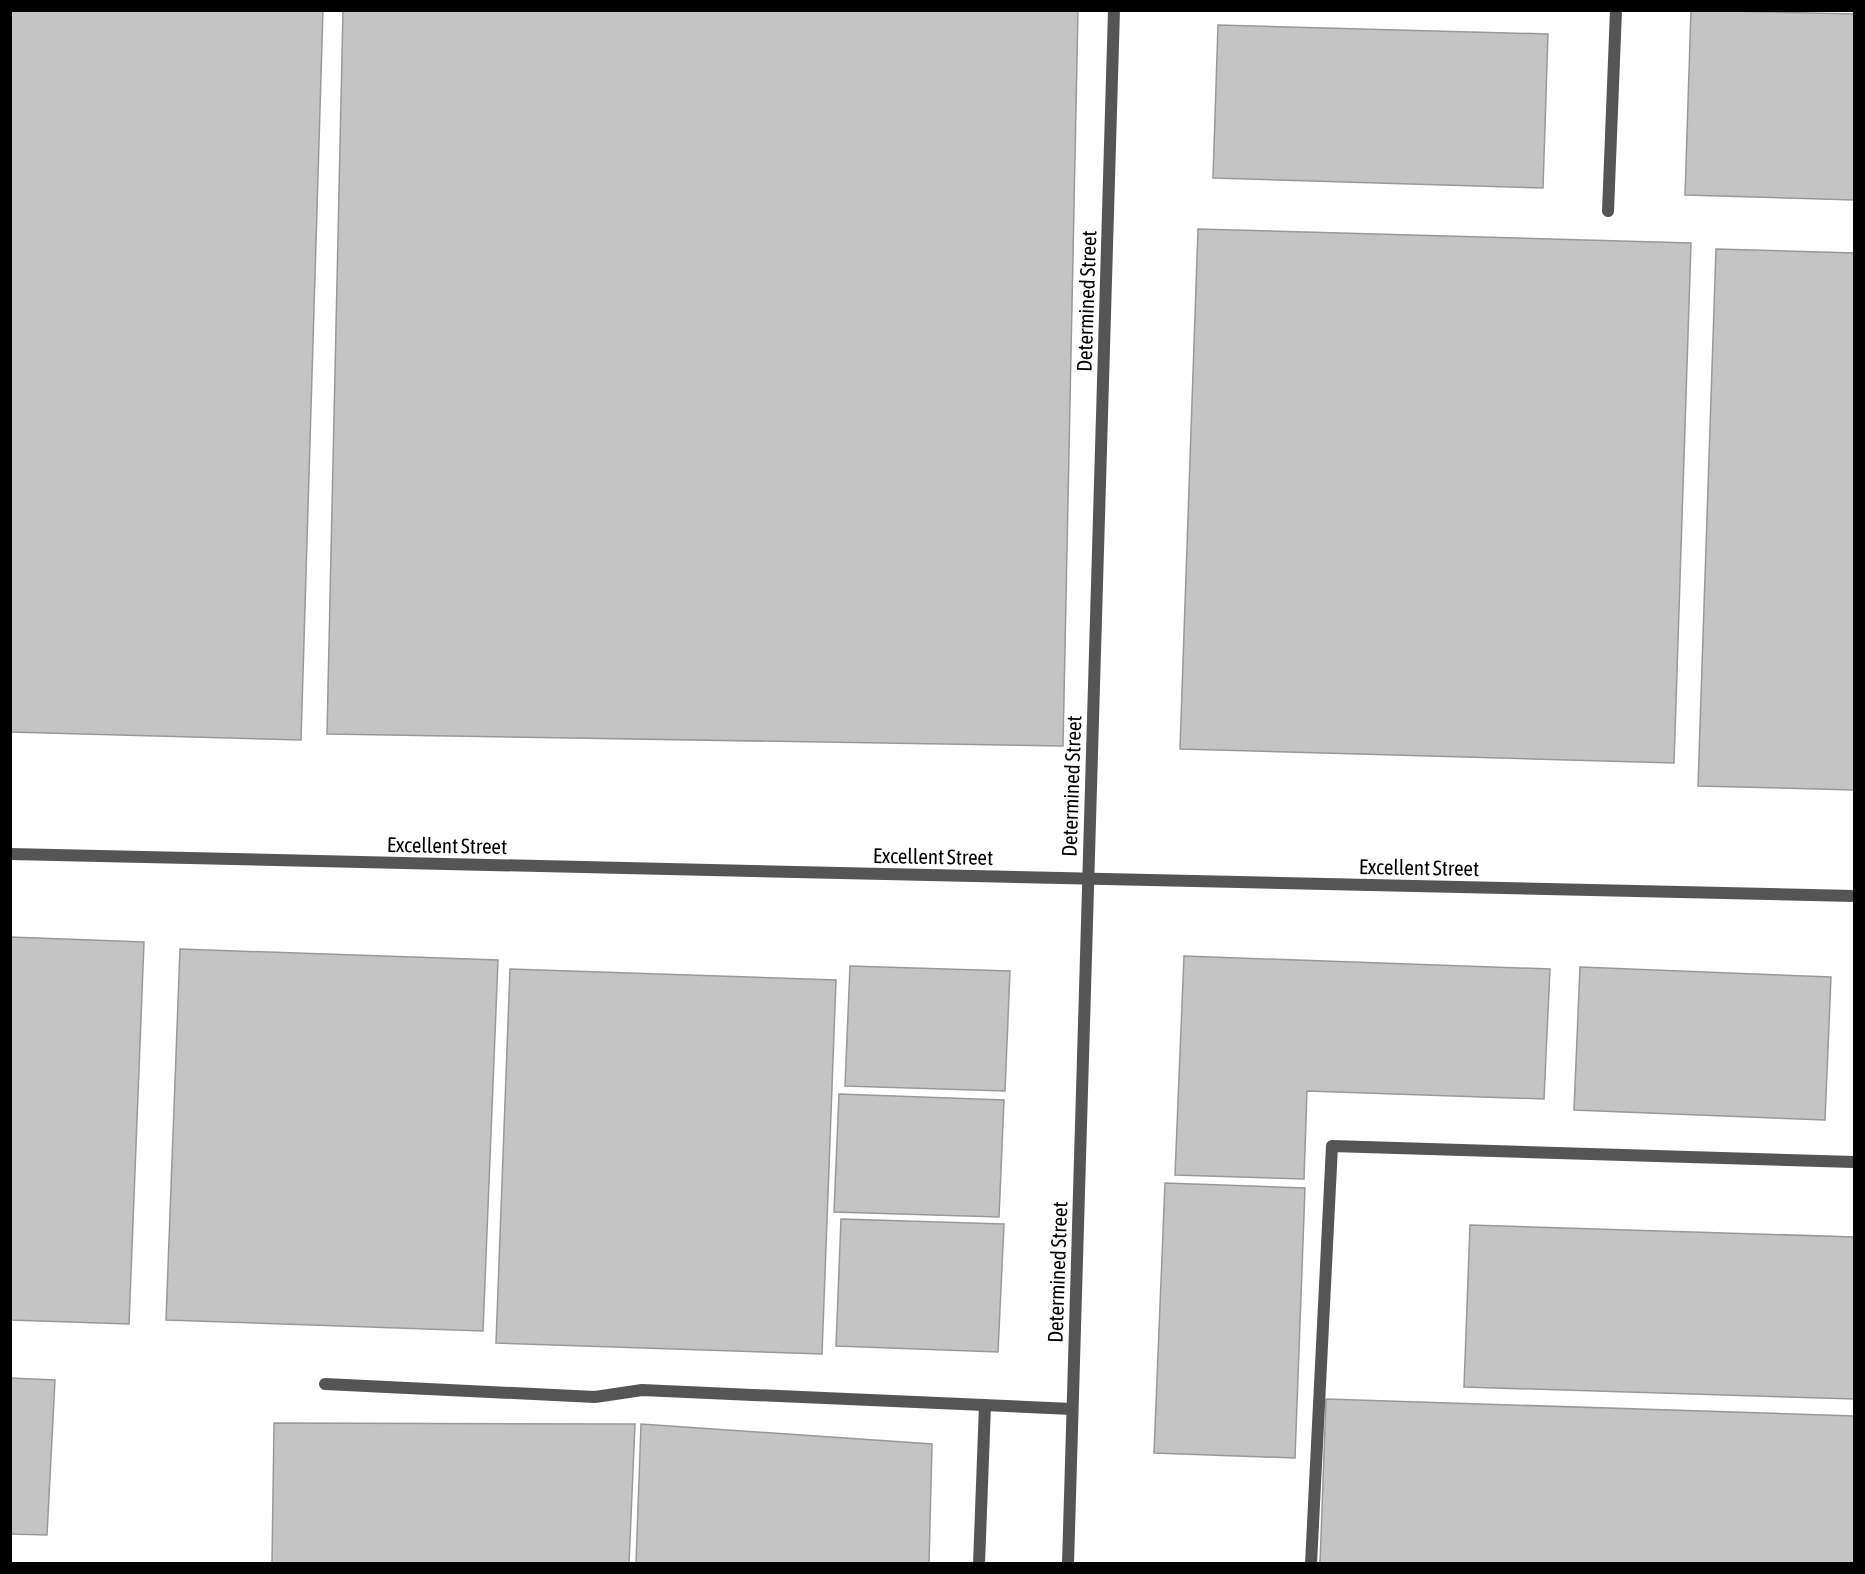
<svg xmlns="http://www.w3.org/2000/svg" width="1865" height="1574" font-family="'Asap Condensed',sans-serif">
  <rect width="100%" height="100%" fill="#fff"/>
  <g fill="#c4c4c4" stroke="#999" stroke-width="1.5">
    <polygon points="10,10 323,10 301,740 10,732"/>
    <polygon points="343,10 1078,10 1063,746 327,734"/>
    <polygon points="1691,10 1854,14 1854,200 1685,195"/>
    <polygon points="1218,25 1548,34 1543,188 1213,178"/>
    <polygon points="1198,229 1691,243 1674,763 1180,749"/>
    <polygon points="1716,249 1854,253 1854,790 1698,786"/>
    <polygon points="10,937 144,942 129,1324 10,1320"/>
    <polygon points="180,949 498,960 483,1331 166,1320"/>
    <polygon points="1184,956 1550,969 1544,1099 1307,1091 1304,1179 1175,1175"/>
    <polygon points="850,966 1010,971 1005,1091 845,1086"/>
    <polygon points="1580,967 1831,977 1825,1120 1574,1110"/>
    <polygon points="510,969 836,980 822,1354 496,1343"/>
    <polygon points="839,1094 1004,1100 999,1217 834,1212"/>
    <polygon points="1165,1183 1305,1188 1295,1458 1154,1453"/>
    <polygon points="841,1219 1004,1224 998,1352 836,1346"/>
    <polygon points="1470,1225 1854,1237 1854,1399 1464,1387"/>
    <polygon points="10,1378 55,1380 47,1535 10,1534"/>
    <polygon points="1326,1399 1854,1416 1854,1564 1320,1564"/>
    <polygon points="274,1423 635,1424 629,1564 272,1564"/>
    <polygon points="641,1424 932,1444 929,1564 636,1564"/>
  </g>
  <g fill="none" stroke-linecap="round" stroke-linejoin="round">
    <g stroke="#555" stroke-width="12">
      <polyline points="1608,211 1616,10"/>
      <polyline points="325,1384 595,1397 642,1390 1072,1409"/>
      <polyline points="979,1564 985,1405"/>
      <polyline points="1311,1564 1332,1146 1854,1162"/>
    </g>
    <g stroke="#555" stroke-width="12">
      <polyline points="10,854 1854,896"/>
      <polyline points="1068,1564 1114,10"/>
    </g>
  </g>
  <g text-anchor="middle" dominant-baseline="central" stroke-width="6" stroke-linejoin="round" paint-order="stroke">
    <g font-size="21" fill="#000" stroke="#fff">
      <text transform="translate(1086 301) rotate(-88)">Determined Street</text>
      <text transform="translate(1071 786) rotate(-88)">Determined Street</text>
      <text transform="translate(447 845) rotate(1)">Excellent Street</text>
      <text transform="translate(933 856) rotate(1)">Excellent Street</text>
      <text transform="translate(1419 867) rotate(1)">Excellent Street</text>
      <text transform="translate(1057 1272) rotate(-88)">Determined Street</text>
    </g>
  </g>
  <rect width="1865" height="1574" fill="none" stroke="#000000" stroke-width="24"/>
</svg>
